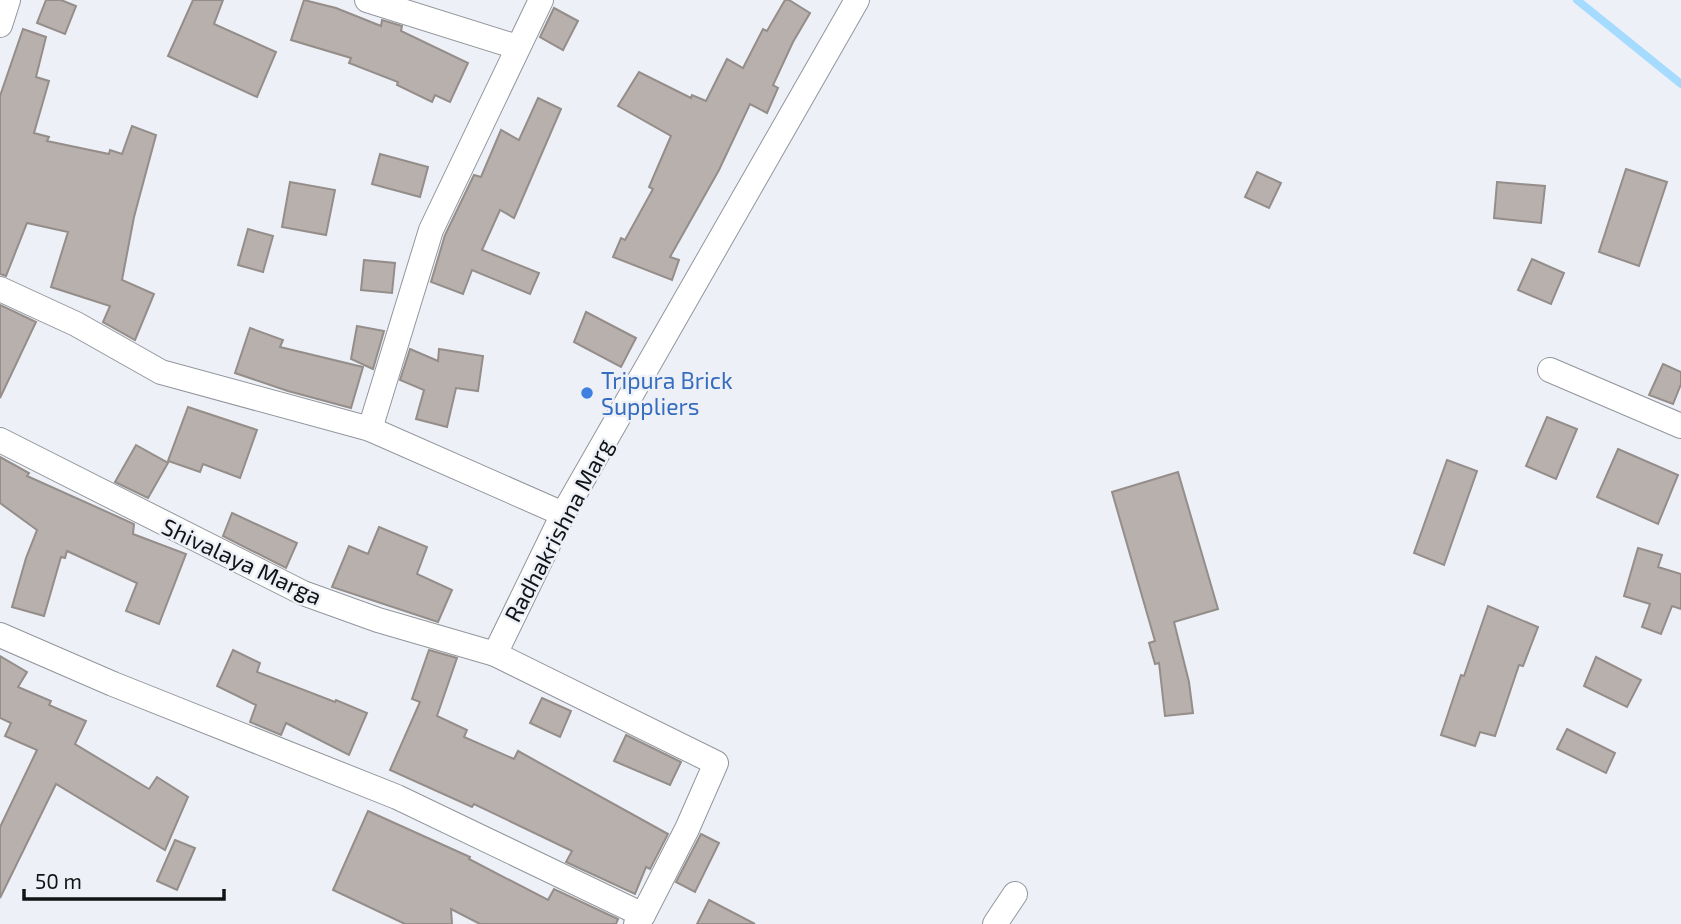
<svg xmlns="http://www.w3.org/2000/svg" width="1681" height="924" font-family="'Exo 2',sans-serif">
  <rect width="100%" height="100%" fill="#edf1f7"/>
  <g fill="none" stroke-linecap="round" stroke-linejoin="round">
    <polyline stroke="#a5dbff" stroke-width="8" points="1577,0 1681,84"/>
  </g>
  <g fill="#b7b0ac" stroke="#948d89" stroke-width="2">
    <polygon points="46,0 61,0 76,6 65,34 37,23"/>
    <polygon points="193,0 223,0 214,24 276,52 257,97 168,56"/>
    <polygon points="304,0 336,8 381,26 382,20 402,26 401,31 468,63 450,102 435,95 432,102 397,85 398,82 349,63 351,58 291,40"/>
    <polygon points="785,0 789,0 810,13 793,42 773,85 778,88 767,113 750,104 719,170 670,257 679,260 672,280 613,257 621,238 625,240 653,189 649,187 671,136 618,106 639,72 691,98 692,95 706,101 727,59 743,68 763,29 767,31"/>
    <polygon points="554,8 578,21 563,50 540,37"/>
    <polygon points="23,29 46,37 36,77 49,81 34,133 49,137 47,141 109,154 110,150 122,154 132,126 156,135 134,217 122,280 154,294 135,340 103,322 110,306 51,287 68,232 27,223 6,276 0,274 0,96"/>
    <polygon points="538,98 561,109 514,218 500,210 482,250 539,273 530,294 472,270 463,294 431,282 445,235 474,175 481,177 501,130 519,140"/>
    <polygon points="380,154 428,167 420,197 372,184"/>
    <polygon points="1626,169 1667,182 1639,266 1599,252"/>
    <polygon points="1257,172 1281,183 1269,208 1245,197"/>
    <polygon points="290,182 335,190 326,235 282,227"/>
    <polygon points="1497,182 1545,186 1541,223 1494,218"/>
    <polygon points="248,229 273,236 263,272 238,265"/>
    <polygon points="1532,259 1564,273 1551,304 1518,290"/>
    <polygon points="364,260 395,263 392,293 361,290"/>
    <polygon points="0,305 36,322 0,398"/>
    <polygon points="586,312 636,338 621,367 574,342"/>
    <polygon points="357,326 384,331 373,369 351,359"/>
    <polygon points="250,328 283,340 280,347 363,367 351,408 288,391 235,373"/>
    <polygon points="410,349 438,361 439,349 483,356 478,391 456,388 447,427 416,419 424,390 400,380"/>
    <polygon points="1663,364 1681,372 1681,384 1673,404 1649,395"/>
    <polygon points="188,407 257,430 240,478 203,464 200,472 168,461"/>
    <polygon points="1547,417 1577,429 1556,479 1526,466"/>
    <polygon points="136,445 168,463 148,498 115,482"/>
    <polygon points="1618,449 1678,475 1658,524 1597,497"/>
    <polygon points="0,457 29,473 27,476 134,524 133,534 186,554 159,624 126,611 137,583 67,551 65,558 61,557 44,616 12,607 26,558 37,530 0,503"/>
    <polygon points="1447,460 1477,471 1444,565 1414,553"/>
    <polygon points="1178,472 1218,609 1174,622 1189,682 1193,713 1165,716 1159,663 1155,664 1149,643 1155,641 1112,492"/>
    <polygon points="232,513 297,543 286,568 223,536"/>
    <polygon points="379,527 427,547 417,574 452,590 438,622 332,587 349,546 368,554"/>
    <polygon points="1638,548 1662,555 1658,567 1681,574 1681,609 1672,606 1661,634 1642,627 1650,604 1624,596"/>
    <polygon points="1488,606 1538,627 1523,666 1519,665 1495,736 1480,732 1475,746 1441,735 1461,675 1464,676"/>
    <polygon points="233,650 260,663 257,672 335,702 336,700 367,713 349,755 286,723 281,735 250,722 256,705 217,686"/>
    <polygon points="429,650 457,658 437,716 467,730 464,737 514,759 518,751 668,834 650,869 646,867 635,894 566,862 572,851 474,804 472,807 390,770 420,702 412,699"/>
    <polygon points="0,656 27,672 18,687 51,701 49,705 86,721 75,744 149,789 157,777 188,797 165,850 56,784 0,898 0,827 37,750 5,736 11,723 0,718"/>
    <polygon points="1596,657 1641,680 1627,707 1584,686"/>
    <polygon points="542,698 571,711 560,737 530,723"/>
    <polygon points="1567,729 1615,753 1606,773 1557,749"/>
    <polygon points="626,735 681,762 670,785 614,761"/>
    <polygon points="368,811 470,857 469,859 548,900 554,889 618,919 616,924 480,924 451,909 452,924 405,924 333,890"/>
    <polygon points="701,834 719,843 695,892 676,882"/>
    <polygon points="175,840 195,848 177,890 157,881"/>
    <polygon points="709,900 755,924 697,924"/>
  </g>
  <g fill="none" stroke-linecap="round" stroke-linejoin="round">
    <g stroke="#92969c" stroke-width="26">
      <g id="street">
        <polyline points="367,0 517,47"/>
        <polyline points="0,25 8,0"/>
        <polyline points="0,289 76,324 161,372 370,429 563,514"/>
        <polyline points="1550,370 1681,426"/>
        <polyline points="370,429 431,230 541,0"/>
        <polyline points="0,440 303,593 378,620 495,654"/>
        <polyline points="0,635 113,684 397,797 643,915"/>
        <polyline points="636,924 643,915 687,829 716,763 495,654 563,514 857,0"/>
        <polyline points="995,924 1015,894"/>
      </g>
    </g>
    <use href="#street" stroke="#fff" stroke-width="24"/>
  </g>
  <circle fill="#3f7fe0" stroke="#edf1f7" stroke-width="2.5" cx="587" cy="393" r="7"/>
  <g text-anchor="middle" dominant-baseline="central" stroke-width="5" stroke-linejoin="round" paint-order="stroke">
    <g font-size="23" fill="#366cbe" stroke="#edf1f7" text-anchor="start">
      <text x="601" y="380">Tripura Brick<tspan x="601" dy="26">Suppliers</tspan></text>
    </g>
    <g font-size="23" fill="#111315" stroke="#edf1f7">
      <text transform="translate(558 530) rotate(-62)">Radhakrishna Marg</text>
      <text transform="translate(242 561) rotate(25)">Shivalaya Marga</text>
    </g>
  </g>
  <path d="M24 889v10h200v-10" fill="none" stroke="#111315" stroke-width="3.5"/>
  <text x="35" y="889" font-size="21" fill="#111315" stroke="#edf1f7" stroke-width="5" paint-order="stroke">50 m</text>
</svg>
